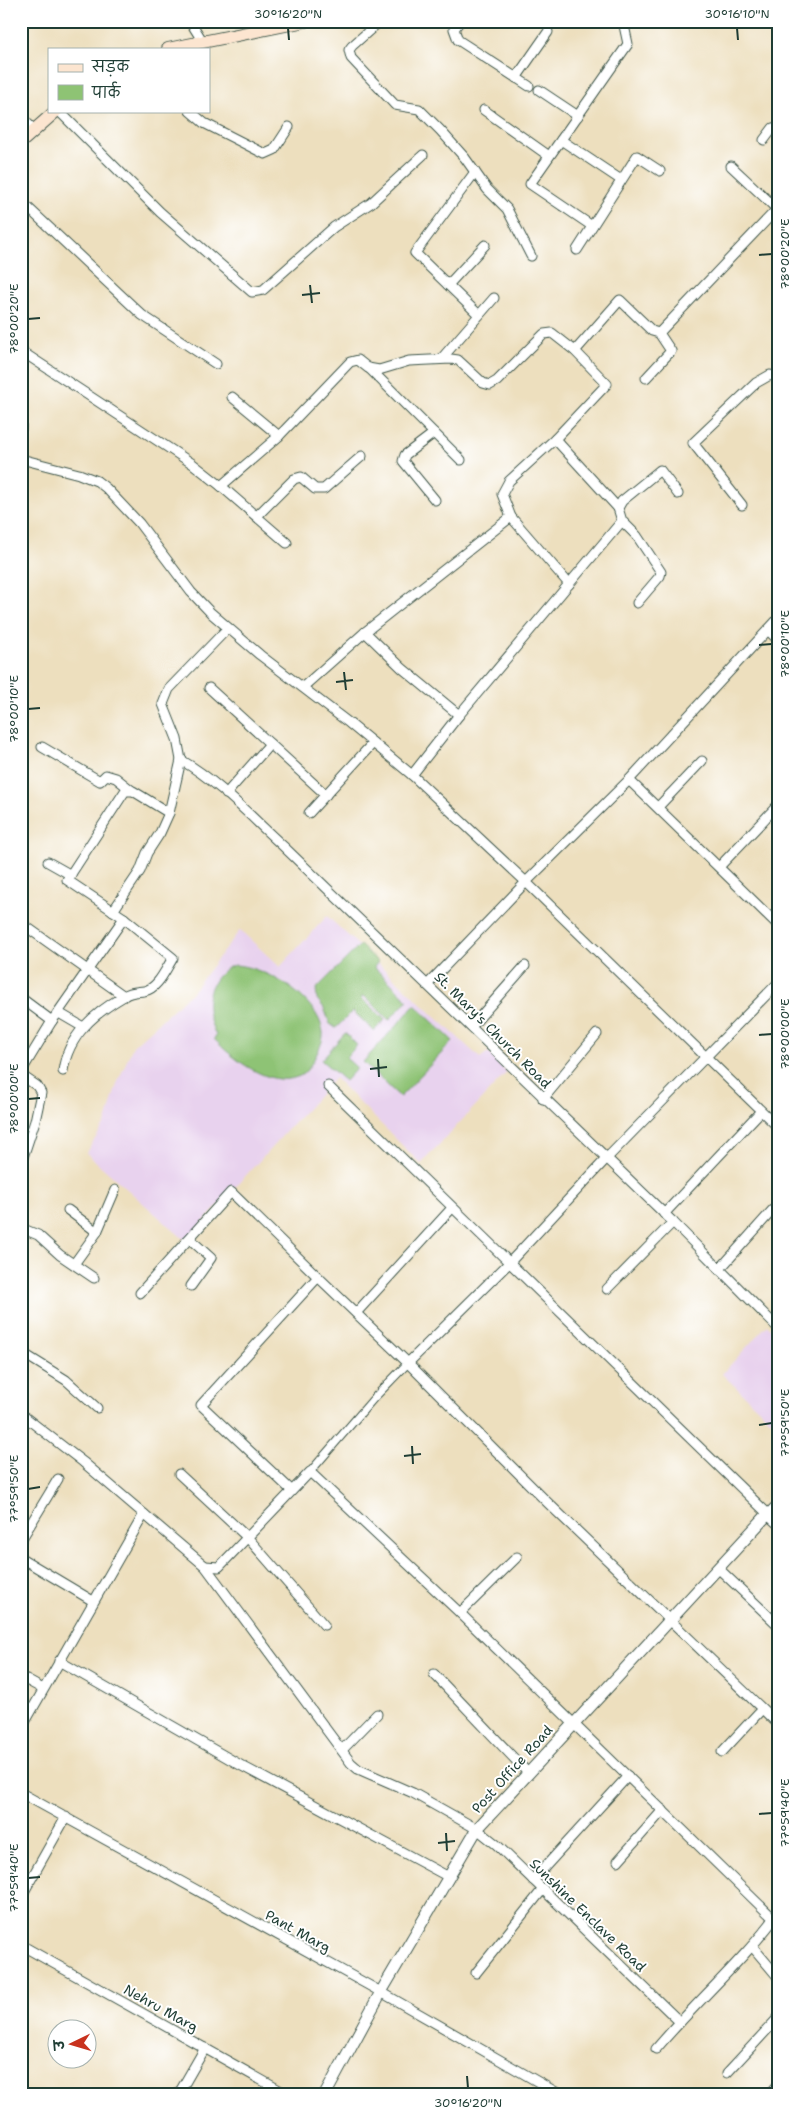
<svg xmlns="http://www.w3.org/2000/svg" width="799" height="2116" font-family="'Shantell Sans','Playpen Sans Deva',sans-serif">
  <rect width="100%" height="100%" fill="#fff"/>
  <filter id="ink" filterUnits="userSpaceOnUse"><feTurbulence type="fractalNoise" baseFrequency=".02" numOctaves="2"/><feDisplacementMap in="SourceGraphic" scale="10" xChannelSelector="R" yChannelSelector="G"/><feConvolveMatrix kernelMatrix="1 2 1 2 8 2 1 2 1" color-interpolation-filters="sRGB"/></filter>
  <filter id="wash" filterUnits="userSpaceOnUse"><feTurbulence type="fractalNoise" baseFrequency=".0096" numOctaves="4" result="noise"/><feDisplacementMap in="SourceGraphic" scale="20" xChannelSelector="R" yChannelSelector="G"/><feGaussianBlur stdDeviation="1.12" result="paint"/><feColorMatrix in="noise" values="0 0 0 0 0 0 0 0 0 0 0 0 0 0 0 0 0 1.4 0 .05"/><feComposite in="paint" operator="in"/></filter>
  <g filter="url(#wash)">
    <rect width="100%" height="100%" fill="#eddfbe"/>
    <g fill="#e8d2ee">
      <polygon points="327,916 480,1058 488,1052 507,1072 421,1164 335,1078 186,1241 86,1153 106,1122 117,1084 133,1046 192,992 240,930 280,967"/>
      <polygon points="767,1325 778,1335 778,1427 722,1374"/>
    </g>
    <g fill="#8ec374" stroke="#568054">
      <polygon points="360,945 378,962 374,967 408,1000 389,1020 363,995 361,998 385,1020 374,1031 353,1011 336,1028 330,1024 324,1008 317,999 316,990 319,986"/>
      <path d="M236 965C267 968 318 998 323 1032 324 1042 317 1053 313 1061 309 1067 305 1075 297 1077 269 1088 232 1058 214 1039L216 1035C206 1015 203 993 219 975 224 970 229 966 236 965Z"/>
      <polygon points="415,1005 453,1041 400,1097 363,1062"/>
      <polygon points="345,1033 357,1045 346,1058 357,1068 345,1081 321,1060"/>
    </g>
  </g>
  <g filter="url(#ink)">
    <g fill="none" stroke-linecap="round" stroke-linejoin="round">
      <g stroke="#3e5549" stroke-width="9">
        <polyline id="pedestrian" points="310,1472 374,1398 408,1363"/>
      </g>
      <g stroke="#3e5549" stroke-width="11">
        <g id="minor">
          <polyline points="190,21 203,42"/>
          <polyline points="380,21 352,46 349,50 351,58 395,105 419,109 440,130 465,158 487,189 507,209 531,256"/>
          <polyline points="460,21 454,29 458,40 529,86"/>
          <polyline points="516,78 548,32"/>
          <polyline points="539,90 578,116"/>
          <polyline points="484,110 549,156"/>
          <polyline points="59,111 160,212 252,292 263,290 334,227 371,203 423,155"/>
          <polyline points="190,111 204,123 265,154 274,150 289,127"/>
          <polyline points="21,117 35,131"/>
          <polyline points="561,140 621,180"/>
          <polyline points="764,140 773,128 778,127"/>
          <polyline points="731,166 778,210"/>
          <polyline points="475,172 415,253 479,315"/>
          <polyline points="21,201 142,315 216,364"/>
          <polyline points="592,226 530,184 628,44 623,21"/>
          <polyline points="577,250 637,156 660,171"/>
          <polyline points="448,285 485,245"/>
          <polyline points="21,351 193,464 221,486 287,543"/>
          <polyline points="575,351 620,300 652,331 659,333 778,208"/>
          <polyline points="442,358 494,298"/>
          <polyline points="369,368 461,460"/>
          <polyline points="646,378 671,351 659,333"/>
          <polyline points="232,397 279,436"/>
          <polyline points="21,421 21,429"/>
          <polyline points="434,433 405,455 403,461 435,500"/>
          <polyline points="555,439 618,508"/>
          <polyline points="21,459 79,474 97,481 106,488 139,523 191,592 211,613 260,655 349,723 412,775"/>
          <polyline points="221,486 279,436 350,362 358,360 368,368 379,370 409,361 451,359 458,360 483,383 490,385 497,381 544,334 552,333 575,351 607,384 555,439 509,481 502,494 511,517 569,584"/>
          <polyline points="678,494 660,470 622,501 618,508 622,521 459,715 412,775 526,882 778,1127"/>
          <polyline points="742,505 693,443 756,383 770,375 778,378"/>
          <polyline points="257,516 294,479 301,477 315,489 324,489 362,456"/>
          <polyline points="622,521 637,536 661,572 660,576 637,603"/>
          <polyline points="768,630 778,640"/>
          <polyline points="365,632 402,668 459,715"/>
          <polyline points="303,687 365,632 511,517"/>
          <polyline points="209,688 326,795"/>
          <polyline points="42,747 100,781 106,775 116,778 131,790"/>
          <path d="M181 760C219 782 250 816 283 846L673 1222 778 1328"/>
          <polyline points="629,780 778,925"/>
          <polyline points="226,794 270,744"/>
          <polyline points="658,807 702,761"/>
          <polyline points="309,813 373,743"/>
          <polyline points="48,862 71,875"/>
          <polyline points="719,867 778,805"/>
          <polyline points="113,911 140,871 147,853 160,833 169,813 181,760 177,739 163,704 169,689 228,628"/>
          <path d="M21 923 124 996C131 991 137 992 144 991 158 989 166 968 173 958L124 918 67 880 125 791H133L169 813"/>
          <polyline points="428,984 526,882 629,780 778,619"/>
          <polyline points="21,998 52,1021"/>
          <polyline points="59,1013 83,1027"/>
          <polyline points="471,1027 525,966"/>
          <path d="M63 1071C68 1035 95 1013 124 996"/>
          <polyline points="21,1072 52,1021 124,918"/>
          <polyline points="21,1075 37,1086 41,1093 35,1121 21,1163"/>
          <polyline points="328,1086 768,1514 778,1504"/>
          <polyline points="543,1099 597,1034"/>
          <polyline points="68,1210 97,1232"/>
          <polyline points="664,1214 761,1111"/>
          <polyline points="21,1228 38,1235 60,1255 94,1278"/>
          <polyline points="190,1239 211,1258 191,1286"/>
          <polyline points="74,1264 97,1232 115,1190"/>
          <polyline points="719,1270 778,1204"/>
          <polyline points="318,1277 408,1363 547,1502 778,1724"/>
          <polyline points="607,1289 673,1222"/>
          <polyline points="140,1293 231,1192 318,1277 201,1405 291,1490"/>
          <polyline points="356,1313 452,1208"/>
          <polyline points="21,1352 66,1380 97,1408"/>
          <polyline points="408,1363 510,1262 606,1159 778,983"/>
          <polyline points="21,1414 83,1462 205,1566 351,1763 358,1769 413,1793 477,1829 497,1845 680,2022"/>
          <polyline points="179,1474 248,1538 324,1625"/>
          <polyline points="21,1540 58,1479"/>
          <polyline points="21,1558 93,1601"/>
          <polyline points="205,1566 219,1567 310,1472 460,1613 774,1919"/>
          <polyline points="718,1568 778,1625"/>
          <polyline points="460,1613 517,1557"/>
          <polyline points="59,1661 242,1766 447,1876"/>
          <polyline points="434,1674 528,1773"/>
          <polyline points="21,1677 43,1689"/>
          <polyline points="21,1729 144,1514"/>
          <polyline points="342,1750 377,1714"/>
          <polyline points="722,1752 762,1709"/>
          <polyline points="21,1793 381,1992 561,2095"/>
          <polyline points="618,1861 663,1810"/>
          <polyline points="533,1880 628,1776"/>
          <polyline points="21,1897 66,1817"/>
          <polyline points="21,1945 288,2095"/>
          <polyline points="752,1946 778,1977"/>
          <polyline points="476,1973 543,1889"/>
          <path d="M656 2049C695 2003 741 1963 778 1914"/>
          <polyline points="727,2073 778,2018"/>
          <polyline points="178,2095 205,2048"/>
          <polyline points="769,2095 778,2085"/>
        </g>
      </g>
      <g stroke="#3e5549" stroke-width="13">
        <polyline id="tertiary" points="325,2095 381,1992 477,1829 768,1514 778,1523"/>
      </g>
      <g stroke="#3e5549" stroke-width="14">
        <g id="secondary">
          <polyline points="168,49 305,21"/>
          <polyline points="21,142 56,111"/>
        </g>
      </g>
      <use href="#pedestrian" stroke="#fff" stroke-width="7"/>
      <use href="#minor" stroke="#fff" stroke-width="9"/>
      <use href="#tertiary" stroke="#fff" stroke-width="11"/>
      <use href="#secondary" stroke="#fce5d0" stroke-width="12"/>
    </g>
  </g>
  <path fill="none" stroke="#1f3d34" stroke-width="2" d="M288 28 289 40M737 28 738 40M759 255 772 254M310 285 312 303M302 295 320 293M28 319 40 318M759 645 772 644M344 672 346 690M336 682 353 680M28 709 40 708M759 1035 772 1034M378 1059 379 1077M370 1069 387 1067M28 1099 40 1098M759 1425 772 1423M412 1446 413 1464M404 1456 421 1454M28 1489 40 1487M759 1814 772 1813M446 1833 447 1851M438 1843 455 1841M28 1878 40 1877M467 2076 468 2088"/>
  <g text-anchor="middle" dominant-baseline="central" stroke-width="4" stroke-linejoin="round" paint-order="stroke">
    <g font-size="14" fill="#1f3d34" stroke="#fff">
      <text transform="translate(493 1030) rotate(45)">St. Mary's Church Road</text>
      <text transform="translate(512 1769) rotate(-48)">Post Office Road</text>
      <text transform="translate(588 1915) rotate(44)">Sunshine Enclave Road</text>
      <text transform="translate(298 1931) rotate(29)">Pant Marg</text>
      <text transform="translate(161 2008) rotate(29)">Nehru Marg</text>
    </g>
  </g>
  <rect width="799" height="2116" fill="none" stroke="#fff" stroke-width="55"/>
  <rect x="48" y="48" width="162" height="65" fill="#ffffff" stroke="#a5b1ae"/>
  <rect x="58" y="64" width="25" height="8" fill="#fce5d0" stroke="#a5b1ae"/>
  <text x="92" y="72" font-size="15" fill="#1f3d34">सड़क</text>
  <rect x="58" y="85" width="25" height="15" fill="#8ec374" stroke="#a5b1ae"/>
  <text x="92" y="98" font-size="15" fill="#1f3d34">पार्क</text>
  <g transform="translate(72 2044) rotate(265)"><circle r="24" fill="#ffffff" stroke="#a5b1ae"/>
  <path d="M0-4L9 19L0 12L-9 19Z" fill="#c8321e"/>
  <text y="-8" font-size="14" font-weight="bold" text-anchor="middle" fill="#1f3d34">उ</text>
  </g>
  <rect x="28" y="28" width="744" height="2060" fill="none" stroke="#1f3d34" stroke-width="2"/>
  <g font-size="12" text-anchor="middle" fill="#1f3d34">
    <text x="288" y="18">30°16'20"N</text>
    <text x="737" y="18">30°16'10"N</text>
    <text transform="translate(785 254) rotate(-90)" y="4">78°00'20"E</text>
    <text transform="translate(14 319) rotate(-90)" y="4">78°00'20"E</text>
    <text transform="translate(785 644) rotate(-90)" y="4">78°00'10"E</text>
    <text transform="translate(14 709) rotate(-90)" y="4">78°00'10"E</text>
    <text transform="translate(785 1034) rotate(-90)" y="4">78°00'00"E</text>
    <text transform="translate(14 1099) rotate(-90)" y="4">78°00'00"E</text>
    <text transform="translate(785 1423) rotate(-90)" y="4">77°59'50"E</text>
    <text transform="translate(14 1489) rotate(-90)" y="4">77°59'50"E</text>
    <text transform="translate(785 1813) rotate(-90)" y="4">77°59'40"E</text>
    <text transform="translate(14 1878) rotate(-90)" y="4">77°59'40"E</text>
    <text x="468" y="2107">30°16'20"N</text>
  </g>
</svg>
